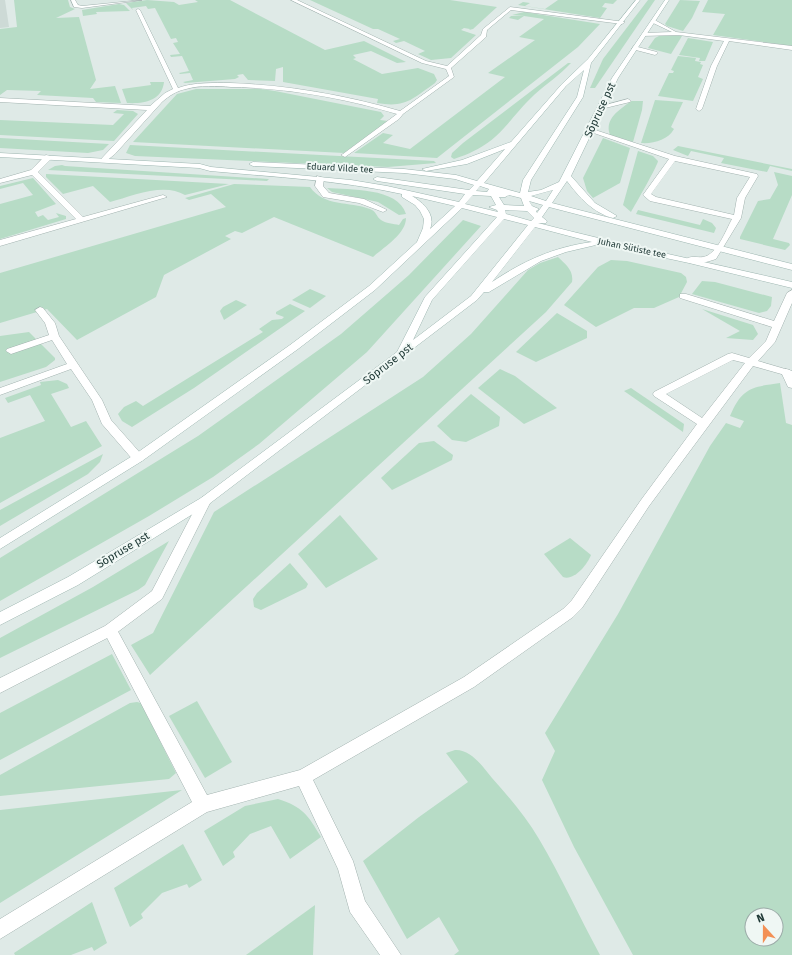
<svg xmlns="http://www.w3.org/2000/svg" width="792" height="955" font-family="'Fira Sans',sans-serif">
  <rect width="100%" height="100%" fill="#dfeae7"/>
  <polygon fill="#cddad6" points="0,0 5,0 9,27 0,28"/>
  <g fill="#b7dcc6" fill-rule="evenodd">
    <polygon points="14,0 68,0 70,7 75,9 56,18 79,17 96,80 90,89 115,86 121,103 96,102 93,98 37,95 41,91 7,90 0,95 0,29 17,27"/>
    <path d="M147 0 174 2 179 5 198 2 195 0H230L325 50 364 41 406 62 397 63 371 51 353 55 356 58 353 59 382 74 418 68 434 74 437 80 435 83C412 99 406 108 377 103L378 99 283 82V67L276 69 275 81 248 80 243 74 237 75 239 77 235 79 185 83 183 82 193 80 190 73 180 74 179 73 189 71 182 56 171 57 170 55 180 54 173 43 178 42 176 38 171 39 155 8 148 9 146 6 132 8 133 10 126 3Z"/>
    <polygon points="310,0 450,0 497,7 473,29 469,30 470,29 464,28 461,30 476,35 451,58 431,60 418,54 425,51 404,41 396,43 393,41 400,39 378,29 373,29"/>
    <polygon points="558,0 617,0 613,4 605,3 602,7 607,8 600,18 518,5 523,2 530,3 525,6 545,9"/>
    <polygon points="648,0 655,0 595,88 590,88 603,59"/>
    <polygon points="680,0 700,1 692,18 683,31 667,26 665,24"/>
    <polygon points="708,0 792,0 792,46 713,35 725,14 702,12"/>
    <polygon points="119,4 124,5 130,11 96,12 97,14 83,16 82,10"/>
    <polygon points="524,12 600,24 578,47 437,158 354,153 383,133 393,135 383,143 410,149 505,77 488,73 535,40 519,37 544,19 524,16 518,20 509,18 511,16 525,15 512,15"/>
    <polygon points="661,35 682,36 671,54 648,48 655,38"/>
    <polygon points="688,38 713,42 705,61 699,61 700,58 679,55"/>
    <polygon points="678,56 696,58 695,61 701,62 700,64 703,65 698,77 703,79 693,101 658,96 669,73 673,73 674,71 671,70"/>
    <path d="M568 63H571C560 75 546 84 534 95 503 125 500 144 454 159L451 157 452 153 463 143Z"/>
    <path d="M150 82H164C162 101 143 104 127 103L122 89 151 85Z"/>
    <polygon points="196,89 261,89 275,91 381,112 384,116 380,120 388,121 344,153 133,142 177,94"/>
    <path d="M655 100 683 102 671 127 674 129C668 140 653 144 641 143Z"/>
    <path d="M631 101H643L642 110 633 142 610 135C604 118 620 110 631 101Z"/>
    <polygon points="117,110 133,111 138,114 114,141 0,135 0,120 113,125 124,114 113,113"/>
    <polygon points="0,138 109,144 103,150 88,153 0,148"/>
    <polygon points="603,138 630,148 620,183 593,198 587,191 583,178"/>
    <polygon points="130,145 434,161 436,163 388,167 135,156 126,153"/>
    <polygon points="678,146 792,169 792,171 770,166 767,172 721,163 724,158 691,151 688,156 673,150"/>
    <path d="M638 151 653 156 658 161C658 165 635 205 631 212L623 205Z"/>
    <polygon points="62,165 65,166 269,179 267,181 48,170 55,166"/>
    <polygon points="774,172 792,176 792,195 773,239 789,243 790,245 785,250 740,239 740,237 758,201 770,199 778,185"/>
    <path d="M46 174 229 184 185 195C164 182 132 196 110 202L93 186 63 194 46 177Z"/>
    <polygon points="33,178 56,204 35,212 38,217 43,215 48,220 59,217 56,213 66,216 66,219 0,239 0,204 33,195 23,183 0,189 0,186"/>
    <path d="M234 184 310 187C324 207 349 201 370 209 376 211 376 216 381 220 385 223 394 224 399 225L403 219 406 218C406 234 384 247 373 257L274 217 242 233 235 231 225 236 231 239 164 275 156 297 77 340 47 309 0 323V273L226 207 211 194 189 200 185 198Z"/>
    <path d="M327 188C349 190 398 187 406 214L399 215 378 202 332 192Z"/>
    <polygon points="638,210 700,225 703,219 712,223 716,228 714,233 636,214"/>
    <polygon points="463,220 481,226 367,352 259,444 213,477 149,516 0,601 0,558 198,436 341,334 409,275"/>
    <path d="M558 257C565 264 574 270 572 282L546 312 150 675 131 645 153 633 214 512 423 377 471 334 528 270 540 263Z"/>
    <polygon points="611,260 627,261 681,273 686,277 687,282 679,297 654,308 634,308 596,327 564,305 598,267"/>
    <polygon points="702,281 715,282 772,297 771,306 767,311 759,313 692,294"/>
    <polygon points="310,289 326,296 310,308 292,300"/>
    <polygon points="236,300 247,305 224,320 220,311 223,307"/>
    <polygon points="290,304 305,311 194,388 132,427 122,421 118,414 124,407 136,401 143,406 263,332 259,329 272,320 282,319 284,317 276,314 276,312"/>
    <polygon points="702,309 753,325 758,334 753,340 726,338 740,331"/>
    <polygon points="557,313 587,331 587,338 536,362 516,352"/>
    <polygon points="29,332 55,358 55,360 46,367 0,382 0,336"/>
    <polygon points="500,369 515,376 557,408 524,424 478,388"/>
    <polygon points="58,380 67,384 69,388 51,394 71,427 86,421 102,446 0,503 0,438 45,421 30,395 8,403 5,398 41,385 40,382"/>
    <path d="M780 383 786 423 792 425V955H633L574 847 542 780 555 751 545 733 618 614 710 446 726 423 740 428 744 421 730 416C742 388 751 387 780 383ZM752 915H776V939H752Z"/>
    <polygon points="631,388 684,424 683,432 624,391"/>
    <polygon points="471,394 500,417 499,426 466,442 452,440 437,426"/>
    <polygon points="434,441 453,455 452,460 392,490 381,478 419,443"/>
    <polygon points="103,454 100,462 88,474 0,526 0,510"/>
    <polygon points="340,515 378,559 326,588 298,554"/>
    <path d="M570 538 591 555C587 565 574 581 563 577L544 554Z"/>
    <polygon points="169,541 145,585 138,590 0,658 0,638 93,587"/>
    <polygon points="290,563 308,584 306,588 261,610 254,607 253,599 257,593"/>
    <polygon points="112,654 131,690 0,760 0,713"/>
    <polygon points="197,701 232,762 205,778 169,716"/>
    <polygon points="137,702 141,703 176,773 169,779 0,796 0,775 130,703"/>
    <path d="M455 750C471 749 483 767 492 778 509 797 526 817 539 839 561 876 579 916 600 955H454L459 951 439 917 407 939 363 861 419 817 468 782 446 753Z"/>
    <polygon points="182,790 0,903 0,810"/>
    <path d="M278 799C303 807 308 815 321 837L290 859 271 826 250 834 233 852 235 857 223 866 204 831 245 806Z"/>
    <polygon points="183,844 202,880 189,888 187,884 162,893 141,914 143,918 130,927 114,888"/>
    <polygon points="92,902 107,943 94,951 92,947 71,955 15,955 14,953"/>
    <polygon points="315,905 313,955 246,955"/>
  </g>
  <g fill="none" stroke-linecap="round" stroke-linejoin="round">
    <g stroke="#a2b2af" stroke-width="1">
      <g id="lane">
        <polygon points="653,19 676,32 792,46 792,50 729,41 717,66 702,109 699,111 696,109 711,66 724,41 679,35 641,36 643,33 672,32 651,22"/>
        <polygon points="634,46 657,52 658,53 655,55 632,49"/>
        <polygon points="628,99 631,101 630,102 601,109 598,107"/>
        <path d="M588 129H592L675 156 757 174 758 176 745 198 741 218 716 259C707 262 692 267 685 260 690 255 697 258 703 257 717 255 726 230 732 219L650 201 643 195 669 159 588 131ZM675 161 750 177 737 198 734 215 656 197 651 194Z"/>
        <polygon points="317,176 324,178 323,186 329,193 364,199 387,210 383,212 359,203 323,197 315,186"/>
        <polygon points="786,369 790,370 792,374 792,388 788,387 781,372"/>
        <polygon points="205,496 209,498 211,501 162,599 115,634 0,693 0,678 105,626 152,591 199,501 201,498"/>
      </g>
    </g>
    <g stroke="#a2b2af" stroke-width="1">
      <g id="street">
        <polygon points="71,0 75,0 78,5 82,6 142,0 82,8 74,7"/>
        <path d="M291 0H297L426 61 447 66 481 35 483 29 510 7 625 22 622 24 511 10 487 30 486 37 451 68 454 77 403 114 399 119 345 157 341 155 343 154 397 114C344 98 287 88 231 87 217 86 200 85 186 89 176 91 169 96 162 102L115 154 105 162H102V158L147 110 0 102V98L150 106 165 93 173 89 136 10 138 9 140 10 178 88C194 82 214 83 230 83 287 85 345 95 400 111L449 76 446 69 422 63Z"/>
        <polygon points="46,155 53,157 38,172 83,217 163,195 167,197 0,246 0,240 76,219 32,175 0,183 0,179 31,170"/>
        <path d="M792 290V303L775 342 758 361 792 371V377L753 366 649 506 582 608 573 617 474 687 313 780 353 861 365 901 401 955H380L350 912 338 869 299 786 207 812 0 939V919L192 802 105 634 103 630 105 626 110 624 115 626 207 795 300 770 464 677 563 609 572 600 641 500 697 424 654 396 653 394 654 392 728 354 732 353 749 358 766 341 772 327 680 298V294H686L774 321 787 293ZM733 360 745 363 702 418 666 394Z"/>
        <polygon points="40,307 43,308 55,323 59,336 102,400 111,420 142,455 144,458 142,461 134,461 102,424 92,400 71,369 0,395 0,388 67,364 52,340 11,354 6,351 7,349 49,335 45,323 35,310"/>
      </g>
    </g>
    <g stroke="#9eb6b1" stroke-width="1">
      <path id="secondary" d="M636 0H640L591 63 583 97 531 180 528 192 541 190 559 182 612 78 665 0H669L618 78 571 176 595 203 617 216 613 218C593 213 579 197 567 181L552 203 579 210 792 264V270L549 207 542 217 547 221 546 223H538C622 245 707 262 792 282V288L689 263 600 244 566 252 541 261 489 292H484L477 300 209 504 78 585 0 625V612L68 577 201 498 397 352 425 297 497 217 462 208 375 290 298 349 142 461 0 549V538L134 455 290 345 369 286 417 242 423 228 424 219 420 211 415 205 402 197V194C339 180 274 177 210 171L199 168 0 157V153L200 164 211 167 351 180 387 186 459 202 465 194 377 181 373 179 377 177 469 190 474 185 455 179 404 173 253 166 249 164 253 162 404 169 456 175 477 181 505 149 467 164 426 171 422 169 462 160 511 142 562 84 588 59ZM584 70 577 97 523 180 520 193 484 183 566 86ZM480 186 489 189 487 192 476 191ZM553 190 546 201 531 196ZM473 195 491 196 496 205 489 207 497 210 498 212 465 204ZM509 195 521 198 524 206 504 205 499 197H505ZM412 196 455 206 430 229C436 215 424 203 412 196ZM529 201 543 205 537 213 536 211 539 209 532 206ZM505 210 527 211 534 218 531 221 506 214ZM504 219 528 225 471 296 413 340 432 300ZM535 227 592 242C554 247 523 261 492 282Z"/>
    </g>
    <use href="#lane" fill="#fff" fill-rule="evenodd"/>
    <use href="#street" fill="#fff" fill-rule="evenodd"/>
    <use href="#secondary" fill="#fff" fill-rule="evenodd"/>
  </g>
  <g text-anchor="middle" dominant-baseline="central" stroke-width="4" stroke-linejoin="round" paint-order="stroke">
    <g font-size="9" fill="#203a37" stroke="#eff7f4">
      <text transform="translate(340 168) rotate(3)">Eduard Vilde tee</text>
      <text transform="translate(632 248) rotate(12)">Juhan Sütiste tee</text>
    </g>
    <g font-size="11" fill="#203a37" stroke="#eff7f4">
      <text transform="translate(600 110) rotate(-65)">Sõpruse pst</text>
      <text transform="translate(388 364) rotate(-38)">Sõpruse pst</text>
      <text transform="translate(123 550) rotate(-31)">Sõpruse pst</text>
    </g>
  </g>
  <g transform="translate(764 927) rotate(339)"><circle r="19" fill="#eff7f4" stroke="#9caba8"/>
  <path d="M0-3L7 15L0 10L-7 15Z" fill="#f39055"/>
  <text y="-6" font-size="11" font-weight="bold" text-anchor="middle" fill="#203a37">N</text>
  </g>
</svg>
